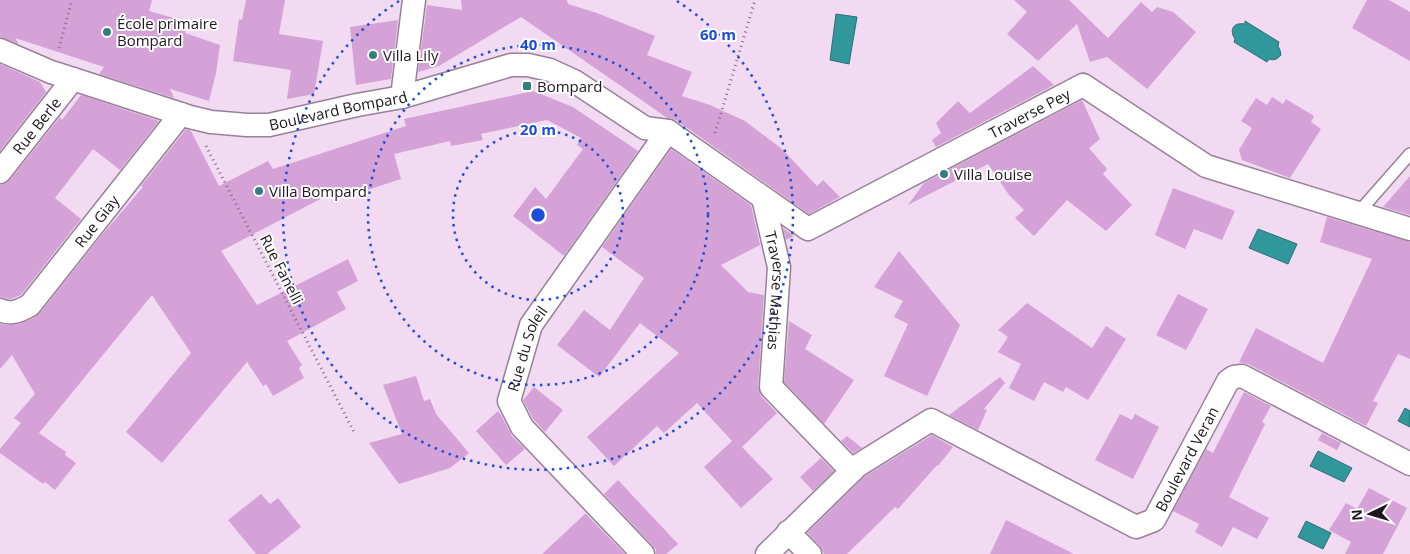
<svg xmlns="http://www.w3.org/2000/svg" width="1410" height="554" font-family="'Open Sans',sans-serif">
  <rect width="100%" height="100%" fill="#f2daf3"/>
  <g fill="#30979a" stroke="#2b7075">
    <polygon points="836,14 857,17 849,64 830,60"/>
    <path d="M1245 21 1279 42 1278 46 1280 50 1281 55C1277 59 1275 61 1269 59L1267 62 1234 42 1235 39C1229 30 1233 22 1245 24Z"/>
    <polygon points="1258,229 1297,244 1288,264 1249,248"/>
    <polygon points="1405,408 1410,411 1410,427 1398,421"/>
    <polygon points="1318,451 1352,468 1344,482 1310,466"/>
    <polygon points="1306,521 1331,533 1323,549 1298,537"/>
  </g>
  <g fill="#d5a2d7">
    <polygon points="0,0 152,0 149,11 188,22 185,33 220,45 216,73 209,101 170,89 174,98 99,74 104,67 15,38 19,44 0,37"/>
    <polygon points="246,0 285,0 279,34 323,41 314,94 287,99 291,70 233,61 239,19 242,20"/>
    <polygon points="461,0 567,0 568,4 597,13 655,36 647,55 692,72 682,96 710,105 745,121 782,149 817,186 823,180 840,197 809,214 676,120 667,118 650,106 521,17 439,66 418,72 427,5 462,10"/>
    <polygon points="1014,0 1069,0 1108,38 1141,2 1152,12 1157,7 1173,12 1196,32 1147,89 1107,57 1090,62 1077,24 1038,61 1007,34 1027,12"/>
    <polygon points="1367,0 1389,0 1410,12 1410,61 1352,28"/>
    <polygon points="398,20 391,79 356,85 350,27"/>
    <polygon points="0,64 40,82 46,92 0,151"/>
    <polygon points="1033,66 1054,85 936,147 932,140 941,133 936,123 958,101 970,113"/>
    <polygon points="533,91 573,107 638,151 564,256 513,216 535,187 546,199 583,149 577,145 581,138 547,120 481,134 483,140 451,146 450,141 394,154 401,179 355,194 354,188 324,197 221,251 257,305 348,259 358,281 337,292 346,309 287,341 302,365 299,368 304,378 273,396 266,384 263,386 247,362 162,463 126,432 191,353 152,295 39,433 66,452 65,455 76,463 55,490 45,482 43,484 0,453 0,449 21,423 14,418 35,394 12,355 0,369 0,324 8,325 19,324 32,319 40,313 101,236 143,187 141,186 186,129 191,131 219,186 268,161 273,169 406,126 404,119"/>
    <polygon points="81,95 159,121 120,170 93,149 55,198 81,219 21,295 11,299 0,297 0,185 5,184 10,180 60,117 62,120"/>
    <polygon points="1272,97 1283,104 1286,99 1314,116 1311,122 1321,129 1290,178 1242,160 1239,150 1252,128 1241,121 1256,98 1267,105"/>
    <polygon points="1082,100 1100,139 1089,148 1107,169 1103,174 1132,205 1106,231 1067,200 1034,236 1015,218 1024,210 1009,195 988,164 908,205 924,183"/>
    <polygon points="671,149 751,205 760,245 721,265 748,292 764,295 758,387 761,396 777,413 742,447 773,479 741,508 704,467 732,441 697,403 664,433 657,426 614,466 587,437 679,353 640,323 599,377 557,345 584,310 610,330 644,278 602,247"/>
    <polygon points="1410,176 1410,215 1383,207"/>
    <polygon points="1173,188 1235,211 1222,240 1194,229 1185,249 1155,235"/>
    <polygon points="1327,217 1410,242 1410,359 1398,354 1373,401 1378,403 1366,426 1248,364 1239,362 1256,328 1323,363 1372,259 1320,242"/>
    <polygon points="783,228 794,236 786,240"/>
    <polygon points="899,251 960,325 927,396 884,376 908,324 894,317 903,301 874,287"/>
    <polygon points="1178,294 1208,309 1186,350 1156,335"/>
    <polygon points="1027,303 1092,348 1106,326 1126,339 1088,400 1066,387 1063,392 1044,382 1034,401 1009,388 1021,364 998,352 1008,337 998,330"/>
    <polygon points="789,321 812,335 805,349 854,380 824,424 784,382"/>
    <polygon points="416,376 424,401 430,399 436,414 469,453 450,468 399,484 369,443 402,434 383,385"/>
    <polygon points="1000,377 1005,383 984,409 987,410 978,430 949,415"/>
    <polygon points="534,387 563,410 545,432 533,419 523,400"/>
    <polygon points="1244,392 1271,406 1262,422 1265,424 1229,497 1269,518 1257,539 1233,527 1222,547 1195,532 1199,524 1173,511 1206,449 1213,453"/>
    <polygon points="498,411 501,415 512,436 525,449 506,465 476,431"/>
    <polygon points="1120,414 1132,420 1135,414 1159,427 1133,479 1095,460"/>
    <polygon points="1322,433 1341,443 1337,450 1318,440"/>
    <polygon points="932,435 953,447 938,466 937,465 898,509 895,507 847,554 824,554 819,545 807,533 865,476"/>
    <polygon points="847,436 862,448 853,453 841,441"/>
    <polygon points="821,458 834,471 813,491 800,477"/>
    <polygon points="618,480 678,544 666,554 656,554 656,550 652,545 604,494"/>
    <polygon points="1369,488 1407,508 1383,554 1345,554 1351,542 1329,530 1346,503 1357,509"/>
    <polygon points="261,494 270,504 278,498 301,527 267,554 256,554 228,520"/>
    <polygon points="585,513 625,554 542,554 586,513"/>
    <polygon points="1006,520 1074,554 990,554"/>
  </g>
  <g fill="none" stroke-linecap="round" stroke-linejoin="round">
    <g stroke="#978198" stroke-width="14">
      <polyline id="service" points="1358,213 1410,154"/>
    </g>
    <g stroke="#978198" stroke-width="25">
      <g id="minor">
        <path id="s1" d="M0 50 51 72 73 79 190 117 211 122 247 125H269L357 105 402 97 511 65H528L550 70 574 81 645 128 668 131 808 229 1083 85 1206 166 1410 229"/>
        <polyline points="402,97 414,0"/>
        <path id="s2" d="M0 172 73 79"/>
        <path id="s3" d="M763 198 779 267 771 387 852 471 767 554"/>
        <path id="s4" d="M0 310C11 315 20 311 30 305L181 114"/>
        <path id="s5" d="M852 471 857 466 931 420 1136 527 1154 520 1228 381 1234 377 1242 376 1410 464"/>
        <polyline points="788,532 810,554"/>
        <path id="s6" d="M643 554 522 427 509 401 531 325 668 131"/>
      </g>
    </g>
    <g stroke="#807081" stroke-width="3" stroke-dasharray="1 4" stroke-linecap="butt">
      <polyline points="59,48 72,0"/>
      <polyline points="715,133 755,0"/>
      <polyline points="206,146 354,432"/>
    </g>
    <use href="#service" stroke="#fff" stroke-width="11"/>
    <use href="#minor" stroke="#fff" stroke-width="22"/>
  </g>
  <g fill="none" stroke="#1d4ed8" stroke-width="2.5" stroke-dasharray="2.5 5">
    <circle cx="538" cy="215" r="85"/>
    <circle cx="538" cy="215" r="170"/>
    <path d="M677 1A255 255 0 1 1 399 1"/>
  </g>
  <g fill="#357e80" stroke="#fff" stroke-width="2">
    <circle cx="107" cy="32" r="5"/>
    <circle cx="373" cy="55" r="5"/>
    <rect x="522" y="81" width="10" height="10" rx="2.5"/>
    <circle cx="944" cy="174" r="5"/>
    <circle cx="259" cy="191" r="5"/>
  </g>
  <g text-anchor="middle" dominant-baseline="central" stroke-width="4" stroke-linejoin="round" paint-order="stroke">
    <g font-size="15" fill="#1f161f" stroke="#fff" text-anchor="start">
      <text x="117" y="23">École primaire<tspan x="117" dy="17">Bompard</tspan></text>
      <text x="383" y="55">Villa Lily</text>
      <text x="537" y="86">Bompard</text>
      <text x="954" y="174">Villa Louise</text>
      <text x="269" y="191">Villa Bompard</text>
    </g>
    <g font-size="15" fill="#1f161f" stroke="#fff">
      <text stroke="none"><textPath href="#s1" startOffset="352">Boulevard Bompard</textPath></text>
      <text stroke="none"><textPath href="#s1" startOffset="1126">Traverse Pey</textPath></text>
      <text stroke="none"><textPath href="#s2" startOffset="59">Rue Berle</textPath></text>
      <text stroke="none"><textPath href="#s4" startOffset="139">Rue Giay</textPath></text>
      <text transform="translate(282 269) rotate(63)">Rue Fanelli</text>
      <text stroke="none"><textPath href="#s3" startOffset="94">Traverse Mathias</textPath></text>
      <text stroke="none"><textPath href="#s6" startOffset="260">Rue du Soleil</textPath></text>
      <text stroke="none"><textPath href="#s5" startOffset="414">Boulevard Veran</textPath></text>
    </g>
  </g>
  <circle cx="538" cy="215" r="8" fill="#1d4ed8" stroke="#fff" stroke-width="2.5"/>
  <g font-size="15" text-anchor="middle" font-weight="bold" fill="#1d4ed8" stroke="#fff" stroke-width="4" stroke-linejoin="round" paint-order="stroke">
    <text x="718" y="40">60 m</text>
    <text x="538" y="50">40 m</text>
    <text x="538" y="135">20 m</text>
  </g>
  <g transform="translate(1370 514) rotate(265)" stroke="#ffffff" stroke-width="4" paint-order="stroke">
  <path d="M0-4L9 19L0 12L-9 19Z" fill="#1f161f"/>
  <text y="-8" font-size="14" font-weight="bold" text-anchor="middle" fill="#1f161f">N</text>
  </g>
</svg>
